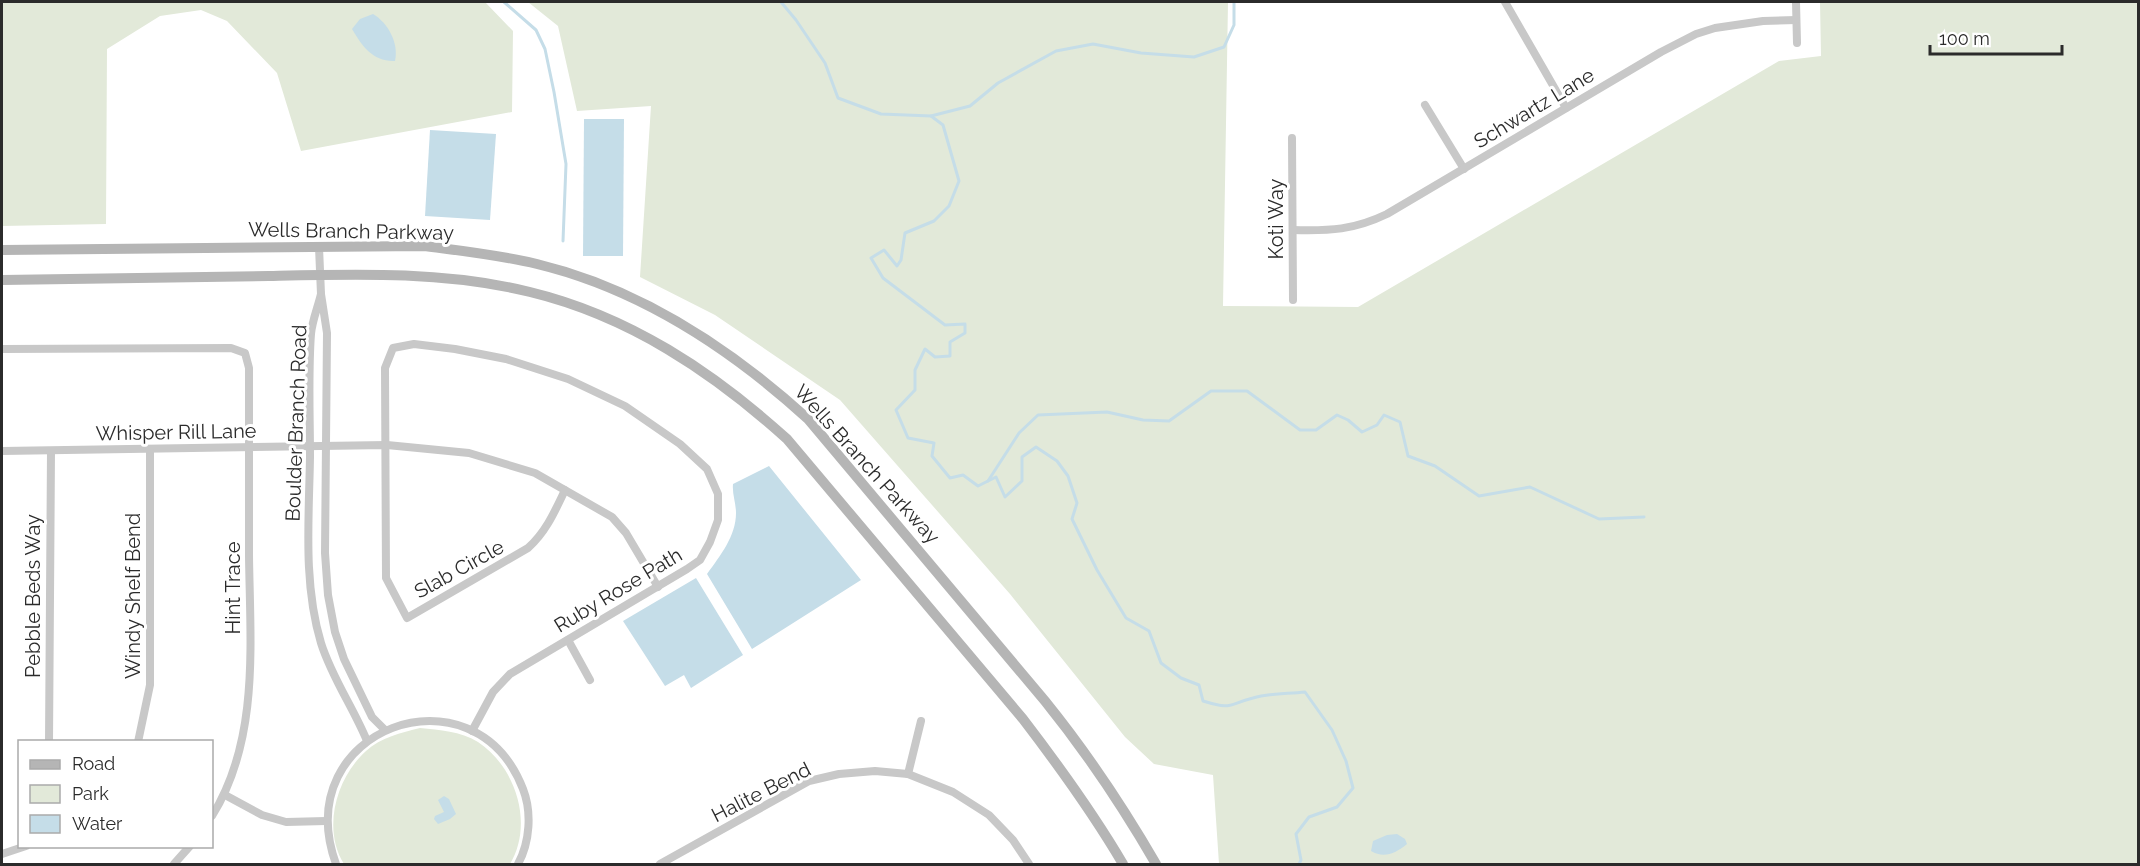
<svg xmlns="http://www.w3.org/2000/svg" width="2140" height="866" font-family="Raleway,sans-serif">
  <rect width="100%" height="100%" fill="#fff"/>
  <g fill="#e2e9d9">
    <polygon points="2,2 485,2 513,31 512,112 301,151 277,73 227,21 201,10 160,16 107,49 106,224 2,226"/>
    <polygon points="528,2 1228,2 1223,306 1358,307 1779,61 1821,56 1820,2 2138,2 2138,864 1219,864 1213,775 1154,764 1125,737 1010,594 840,400 715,315 640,277 651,106 577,111 558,26"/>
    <path d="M420 728C440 730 460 731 478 742 516 767 534 824 510 864H344C322 829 336 778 366 751 381 737 401 733 420 728Z"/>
  </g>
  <g fill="#c5dde8">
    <path d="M373 14C388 23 399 43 395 61 373 62 362 46 352 29L360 19Z"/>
    <polygon points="584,119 624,119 623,256 583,256"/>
    <polygon points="430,130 496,134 490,220 425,216"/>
    <path d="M769 466 861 580 752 649 707 574C720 556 736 536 736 513 736 503 732 494 733 484Z"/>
    <polygon points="696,578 743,655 691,688 684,675 665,686 623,621"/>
    <polygon points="444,796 449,799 456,814 450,819 438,824 434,819 435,816 444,812 438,800"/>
    <path d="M1397 834 1405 839 1407 844C1396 853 1384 859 1371 851L1373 841 1387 835Z"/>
  </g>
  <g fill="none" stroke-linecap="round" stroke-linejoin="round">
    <g stroke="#c5dde8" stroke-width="3">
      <polyline points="504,2 536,30 545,49 554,92 566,164 563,241"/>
      <path d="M781 2 796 20 825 63 838 98 881 114 931 116 943 125 959 181 949 206 934 221 905 233 901 260 897 266 884 250 871 258 883 278 945 325 965 324V333L950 342V356L935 357 925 349 915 370V390L896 410 908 438 934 443 932 456 950 478 963 475 978 486 996 477 1005 497 1022 481V457L1036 447 1057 461 1068 476 1077 503 1072 519 1097 570 1126 618 1149 631 1161 663 1181 678 1199 685 1203 701C1233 710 1226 705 1253 698 1269 693 1288 694 1305 692L1332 730 1346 761 1353 788 1337 807 1309 817 1296 834 1301 860 1299 864"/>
      <polyline points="931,116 970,106 998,83 1056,51 1093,44 1141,53 1194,57 1224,47 1234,25 1234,2"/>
      <polyline points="988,481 1019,433 1038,415 1107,412 1143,420 1169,421 1211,391 1247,391 1300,430 1316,430 1337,415 1348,420 1362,432 1377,425 1384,415 1400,422 1408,456 1435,466 1479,496 1530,487 1599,519 1644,517"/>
    </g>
    <g stroke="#c8c8c8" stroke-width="8">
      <polyline points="1505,2 1566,108"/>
      <polyline points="1796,2 1797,43"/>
      <polyline points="1425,105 1464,169"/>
      <polyline points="1292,138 1293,300"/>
      <path d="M1293 230C1330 231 1354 230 1387 214L1661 52 1696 34 1715 28 1763 21 1796 20"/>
      <polyline points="319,247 321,294"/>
      <path d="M2 349 231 348 245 353 249 368C249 430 249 493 249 555 250 642 260 739 212 816"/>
      <polyline points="2,451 387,445 469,453 535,473 612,517 626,533 658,587"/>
      <polyline points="568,640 590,680"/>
      <path d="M472 731 493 692 510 674 687 569 700 560 710 542 718 520V494L707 469 680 444 625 406 568 379 506 359 455 349 414 344 393 348 385 368 386 578 407 618 528 548C546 532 555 511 565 490"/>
      <path d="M367 741C353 707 332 678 321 643 303 583 309 518 310 457 310 416 308 374 311 334 312 321 318 307 321 294L327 333 325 553 328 595 335 632 344 659 372 717 385 730"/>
      <polyline points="49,742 51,451"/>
      <polyline points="138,742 150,685 150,450"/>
      <polyline points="908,774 921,721"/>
      <polyline points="225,795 262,815 286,822 326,821"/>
      <polyline points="2,854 26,846"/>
      <polyline points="174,864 190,846"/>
      <path d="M336 864C287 728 474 662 523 789 532 812 530 842 518 864"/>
      <polyline points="660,864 809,781 839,774 875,771 908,774 953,792 989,815 1013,840 1029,864"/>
    </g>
    <g stroke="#b5b5b5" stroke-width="10">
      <path d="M2 250 425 246C463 251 500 255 537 264 641 289 730 348 808 419L1045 701C1087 753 1123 807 1156 864"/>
      <path d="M2 280C91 278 180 277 269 276 356 274 445 271 530 292 629 316 713 372 787 439L1023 719C1059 766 1093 813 1123 864"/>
    </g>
  </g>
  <g text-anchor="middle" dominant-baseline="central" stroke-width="6" stroke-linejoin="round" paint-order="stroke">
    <g font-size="20" fill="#2b2b2b" stroke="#fff">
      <text transform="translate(1534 108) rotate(-31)">Schwartz Lane</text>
      <text transform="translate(1276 219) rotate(-90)">Koti Way</text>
      <text transform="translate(351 231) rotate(1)">Wells Branch Parkway</text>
      <text transform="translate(296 423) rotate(-88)">Boulder Branch Road</text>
      <text transform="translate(176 432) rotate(-1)">Whisper Rill Lane</text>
      <text transform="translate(867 464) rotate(48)">Wells Branch Parkway</text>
      <text transform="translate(459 569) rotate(-29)">Slab Circle</text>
      <text transform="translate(233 588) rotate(-90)">Hint Trace</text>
      <text transform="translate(618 590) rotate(-31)">Ruby Rose Path</text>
      <text transform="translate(33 596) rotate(-90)">Pebble Beds Way</text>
      <text transform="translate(133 596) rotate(-90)">Windy Shelf Bend</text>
      <text transform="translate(761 792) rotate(-27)">Halite Bend</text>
    </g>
  </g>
  <rect width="2140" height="866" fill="none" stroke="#2b2b2b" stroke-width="6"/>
  <rect x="18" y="740" width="195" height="108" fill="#ffffff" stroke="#aaaaaa" stroke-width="1.5"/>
  <rect x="30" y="760" width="30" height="9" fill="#b5b5b5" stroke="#aaaaaa" stroke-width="1.5"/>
  <text x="72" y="770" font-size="18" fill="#2b2b2b">Road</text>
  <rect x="30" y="785" width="30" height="18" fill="#e2e9d9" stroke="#aaaaaa" stroke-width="1.5"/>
  <text x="72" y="800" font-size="18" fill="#2b2b2b">Park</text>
  <rect x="30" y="815" width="30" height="18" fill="#c5dde8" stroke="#aaaaaa" stroke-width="1.5"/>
  <text x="72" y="830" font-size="18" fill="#2b2b2b">Water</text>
  <path d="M1930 45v9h132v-9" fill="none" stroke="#2b2b2b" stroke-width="3"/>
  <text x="1939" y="45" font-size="18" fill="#2b2b2b" stroke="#ffffff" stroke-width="4.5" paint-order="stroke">100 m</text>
</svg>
